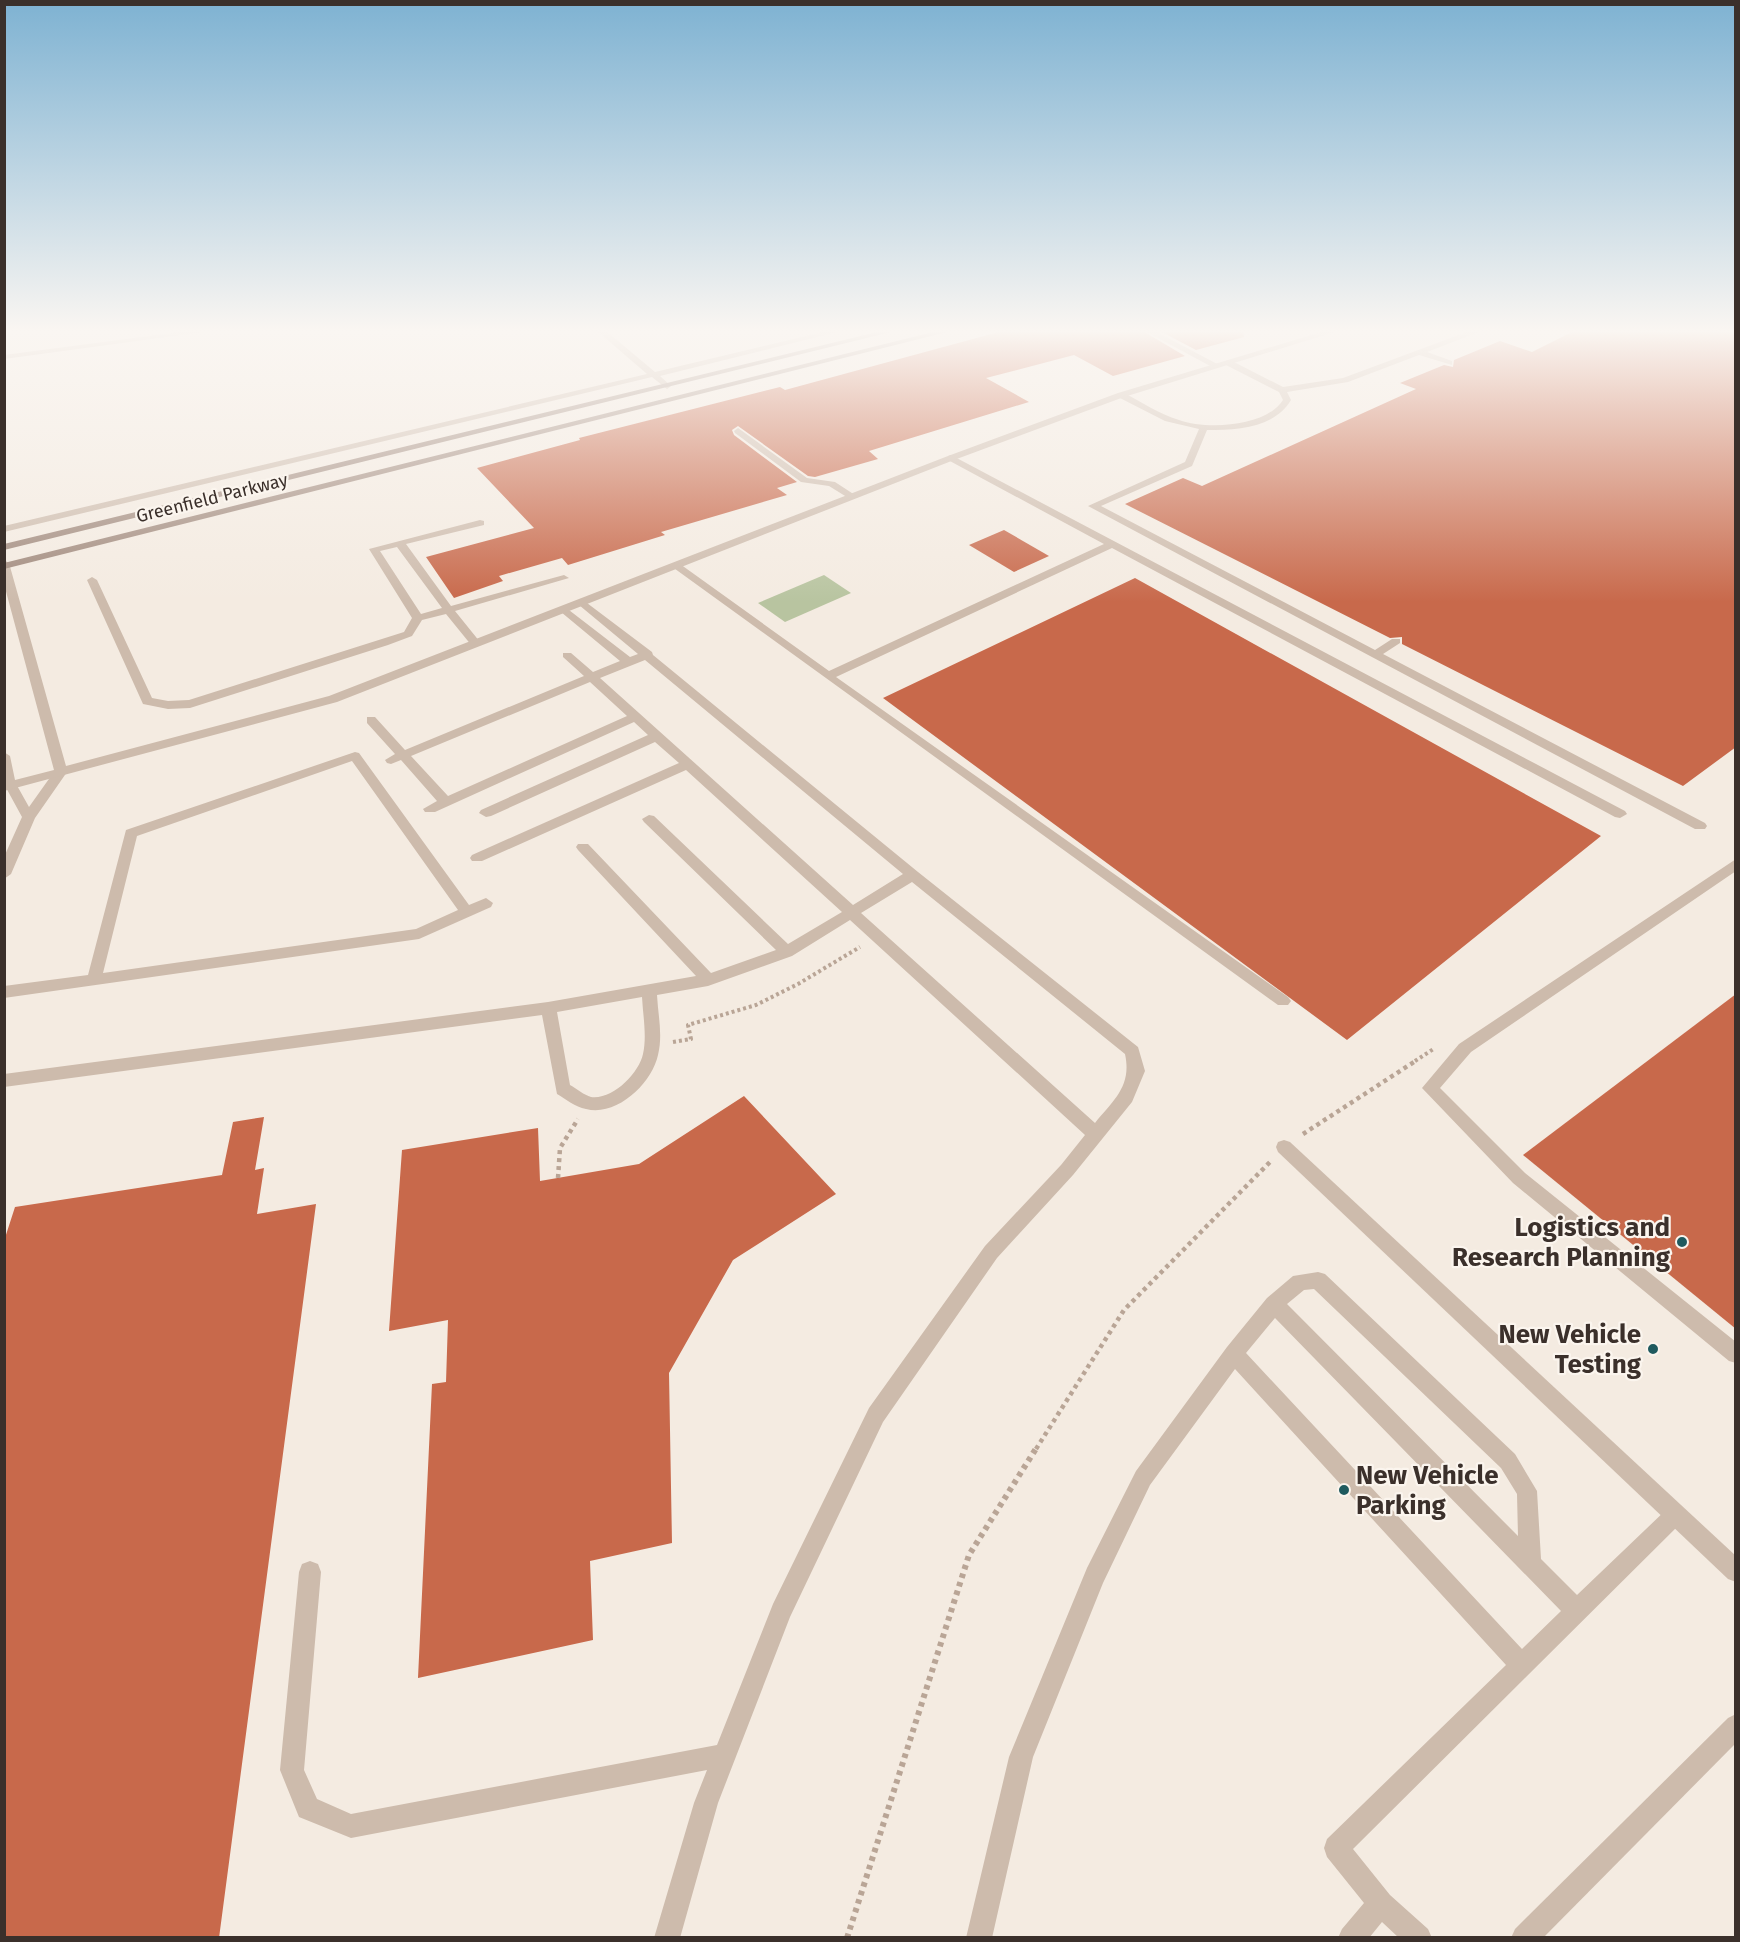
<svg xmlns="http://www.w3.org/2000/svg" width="1740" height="1942" font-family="'Fira Sans',sans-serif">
  <rect width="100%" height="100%" fill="#f4ebe1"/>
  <polygon fill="#b8c4a0" points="824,575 851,593 785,622 758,603"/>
  <g fill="#c8694b">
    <polygon points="1006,330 1141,330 1185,356 1113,376 1074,355 986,378 1029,402 869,451 878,459 815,477 808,476 738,426 732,430 734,435 797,482 777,488 787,495 661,532 665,535 568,565 562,558 499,576 503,581 454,598 426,557 534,528 477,468 580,440 579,438 780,387 785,390"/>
    <polygon points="1158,330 1243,330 1244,337 1196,350"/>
    <polygon points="1576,330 1736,330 1736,747 1683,786 1402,644 1402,637 1390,638 1125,504 1183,478 1202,486 1416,389 1400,383 1444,365 1453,367 1454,360 1500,341 1532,352"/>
    <polygon points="1004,530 1049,556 1014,572 969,545"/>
    <polygon points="1135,578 1236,634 1601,836 1347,1040 883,698"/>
    <polygon points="1736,994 1736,1329 1523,1155"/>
    <polygon points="744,1096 836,1194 733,1260 669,1373 672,1543 590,1561 593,1640 418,1678 432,1384 446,1382 448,1320 389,1331 402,1150 538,1128 540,1181 639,1164"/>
    <polygon points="264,1117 255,1170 264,1168 257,1214 316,1204 219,1938 4,1938 4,1241 15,1207 222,1175 233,1122"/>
  </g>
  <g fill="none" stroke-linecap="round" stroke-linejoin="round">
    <g stroke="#b9a596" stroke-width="4" stroke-dasharray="3 3" stroke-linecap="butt">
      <polyline points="673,1042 691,1039 688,1025 756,1005 798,984 860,947"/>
      <polyline points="1415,1061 1435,1048"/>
    </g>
    <g stroke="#b9a596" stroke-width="4.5" stroke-dasharray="4 4" stroke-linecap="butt">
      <polyline points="1303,1134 1417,1060"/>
      <polyline points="558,1178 560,1148 578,1119"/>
      <polyline points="1036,1449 1124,1310 1270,1162"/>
    </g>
    <polyline stroke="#b9a596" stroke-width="6" stroke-dasharray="4.5 4.5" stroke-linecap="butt" points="847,1938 969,1555 1037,1447"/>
    <g fill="#cdbbac" fill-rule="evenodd">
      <polygon points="1143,330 1153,330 1221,366 1214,368"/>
      <path d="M1472 330H1484L1427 352 1452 361V365L1419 355 1348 382 1287 392 1291 400C1274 428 1238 430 1207 430L1192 466 1101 506 1375 650 1392 639H1400V643L1383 654 1705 823 1707 826 1705 829H1695L1088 506 1185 462 1199 429 1165 421 1118 397V393H1124C1142 402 1159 414 1179 420 1207 430 1266 427 1283 400L1279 392 1226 365V361H1232L1283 387 1343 378Z"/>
      <polygon points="738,428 807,478 835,482 858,497 850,499 829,486 801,482 735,433 734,431"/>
      <polygon points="951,455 1625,811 1627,814 1620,818 1615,817 1112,548 836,677 1288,997 1291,1001 1288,1005 1278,1005 671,566 680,564 829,671 1104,544 948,460 948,456"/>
      <path d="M480 520 484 521V525L406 544 451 606 564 575 569 578 455 611 480 642V646H472L446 614 422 620 412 636 388 645 190 708 168 709 143 704 87 580 92 577 97 580 152 698 168 701 189 700 404 632 412 618 369 549ZM397 547 442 608 421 614 380 551Z"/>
      <path d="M583 600 652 652 653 655 918 872 1138 1047 1145 1071 1132 1102 1073 1175 997 1258 883 1422 790 1617 718 1803 680 1938H654L694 1803 707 1770 351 1838 299 1817 280 1770 299 1572 302 1564 310 1561 318 1564 321 1572 304 1770 317 1799 351 1814 717 1745 773 1604 869 1408 985 1246 1061 1165 1085 1135 850 920 792 956 708 986 657 995C658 1015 663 1035 658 1055 652 1083 617 1117 586 1109 575 1107 566 1099 557 1094L542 1015 4 1087V1074L548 1002 696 976 578 850 576 847 578 844H588L711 973 776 950 644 822 642 819 649 815 654 816 788 944 842 912 686 770 482 861H472L470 858 472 855 679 763 655 742 491 816 486 817 479 813 481 810 648 735 634 722 435 812H425L423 809 437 801 401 760 391 764 387 763 385 760 395 754 367 723V717H375L405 750 584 676 563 657V653H571L593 672 620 661 561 612 560 610 565 607 630 657 638 654 579 605 578 603ZM645 660 903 874 853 905 600 678ZM590 682 627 716 448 796 411 756ZM912 882 1125 1054C1132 1086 1114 1100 1095 1123L861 913ZM642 997C643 1016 647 1036 643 1054 639 1073 613 1100 591 1097 584 1095 577 1089 570 1085L557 1012Z"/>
      <path d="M355 752 359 753 469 905 486 898 493 903 491 907 419 939 4 998V986L88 975 126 830ZM352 761 458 910 416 929 103 973 137 836Z"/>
      <polygon points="61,768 67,772 35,818 11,874 4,879 4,857 22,817 4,784 10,781 15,782 29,807 56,769"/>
      <polygon points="1736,859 1736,871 1471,1052 1440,1088 1525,1173 1736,1342 1736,1363 1729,1361 1513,1183 1422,1088 1459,1044"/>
      <path d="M1318 1272 1325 1274 1515 1454 1537 1491 1541 1559 1577 1595 1668 1508 1675 1504 1682 1508 1686 1515 1682 1522 1353 1849 1390 1895 1428 1929 1432 1938H1399L1382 1922 1369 1938H1338L1342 1929 1364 1903 1327 1857 1324 1848 1327 1839 1506 1665 1235 1369 1150 1485 1103 1583 1033 1757 992 1938H966L1009 1757 1087 1568 1136 1471 1227 1347 1267 1298 1293 1276ZM1314 1289 1501 1468 1517 1494 1518 1536 1287 1304 1304 1290ZM1275 1318 1561 1611 1522 1649 1246 1353Z"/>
      <polygon points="1736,1714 1736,1743 1543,1938 1511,1938 1515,1929 1728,1718"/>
    </g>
    <g fill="#cdbbac" fill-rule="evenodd">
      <polygon points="195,330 218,330 4,359 4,355"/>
      <polygon points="596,330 605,330 655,372 831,330 845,330 660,376 671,386 667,389 652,377 4,532 4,526 647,374"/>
      <polygon points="1328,330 1341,330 1124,397 954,460 337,702 4,791 4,752 10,756 15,780 54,770 4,584 4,560 9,563 66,766 329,696 948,456 1118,393"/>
      <polygon points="1284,1140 1290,1142 1736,1556 1736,1582 1728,1579 1278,1152 1276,1147 1278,1142"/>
    </g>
    <g fill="#a18a7d" fill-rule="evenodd">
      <polygon points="885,330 899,330 4,550 4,544"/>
      <polygon points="941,330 955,330 4,569 4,563"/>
    </g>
  </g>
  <linearGradient id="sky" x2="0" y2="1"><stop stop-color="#7eb2d2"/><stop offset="0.55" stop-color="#faf6f2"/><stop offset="1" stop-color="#faf6f2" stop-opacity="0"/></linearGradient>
  <rect width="1740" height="602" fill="url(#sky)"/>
  <g fill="#1f5a5e" stroke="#fbf5ee" stroke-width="2">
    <circle cx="1682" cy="1242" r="6"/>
    <circle cx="1653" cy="1349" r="6"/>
    <circle cx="1344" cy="1490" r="6"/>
  </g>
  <g text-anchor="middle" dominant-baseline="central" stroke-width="4.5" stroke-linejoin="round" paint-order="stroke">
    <g font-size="18" fill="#3b302b" stroke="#fbf5ee">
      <text transform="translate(212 498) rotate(-14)">Greenfield Parkway</text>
    </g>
    <g font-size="26" font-weight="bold" fill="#3b302b" stroke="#fbf5ee" text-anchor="end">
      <text x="1670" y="1227">Logistics and<tspan x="1670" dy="30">Research Planning</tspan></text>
      <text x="1641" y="1334">New Vehicle<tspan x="1641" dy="30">Testing</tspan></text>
      <text x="1356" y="1475" text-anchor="start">New Vehicle<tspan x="1356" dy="30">Parking</tspan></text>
    </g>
  </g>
  <rect width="1740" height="1942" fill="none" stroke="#3b302b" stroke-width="12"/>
</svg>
